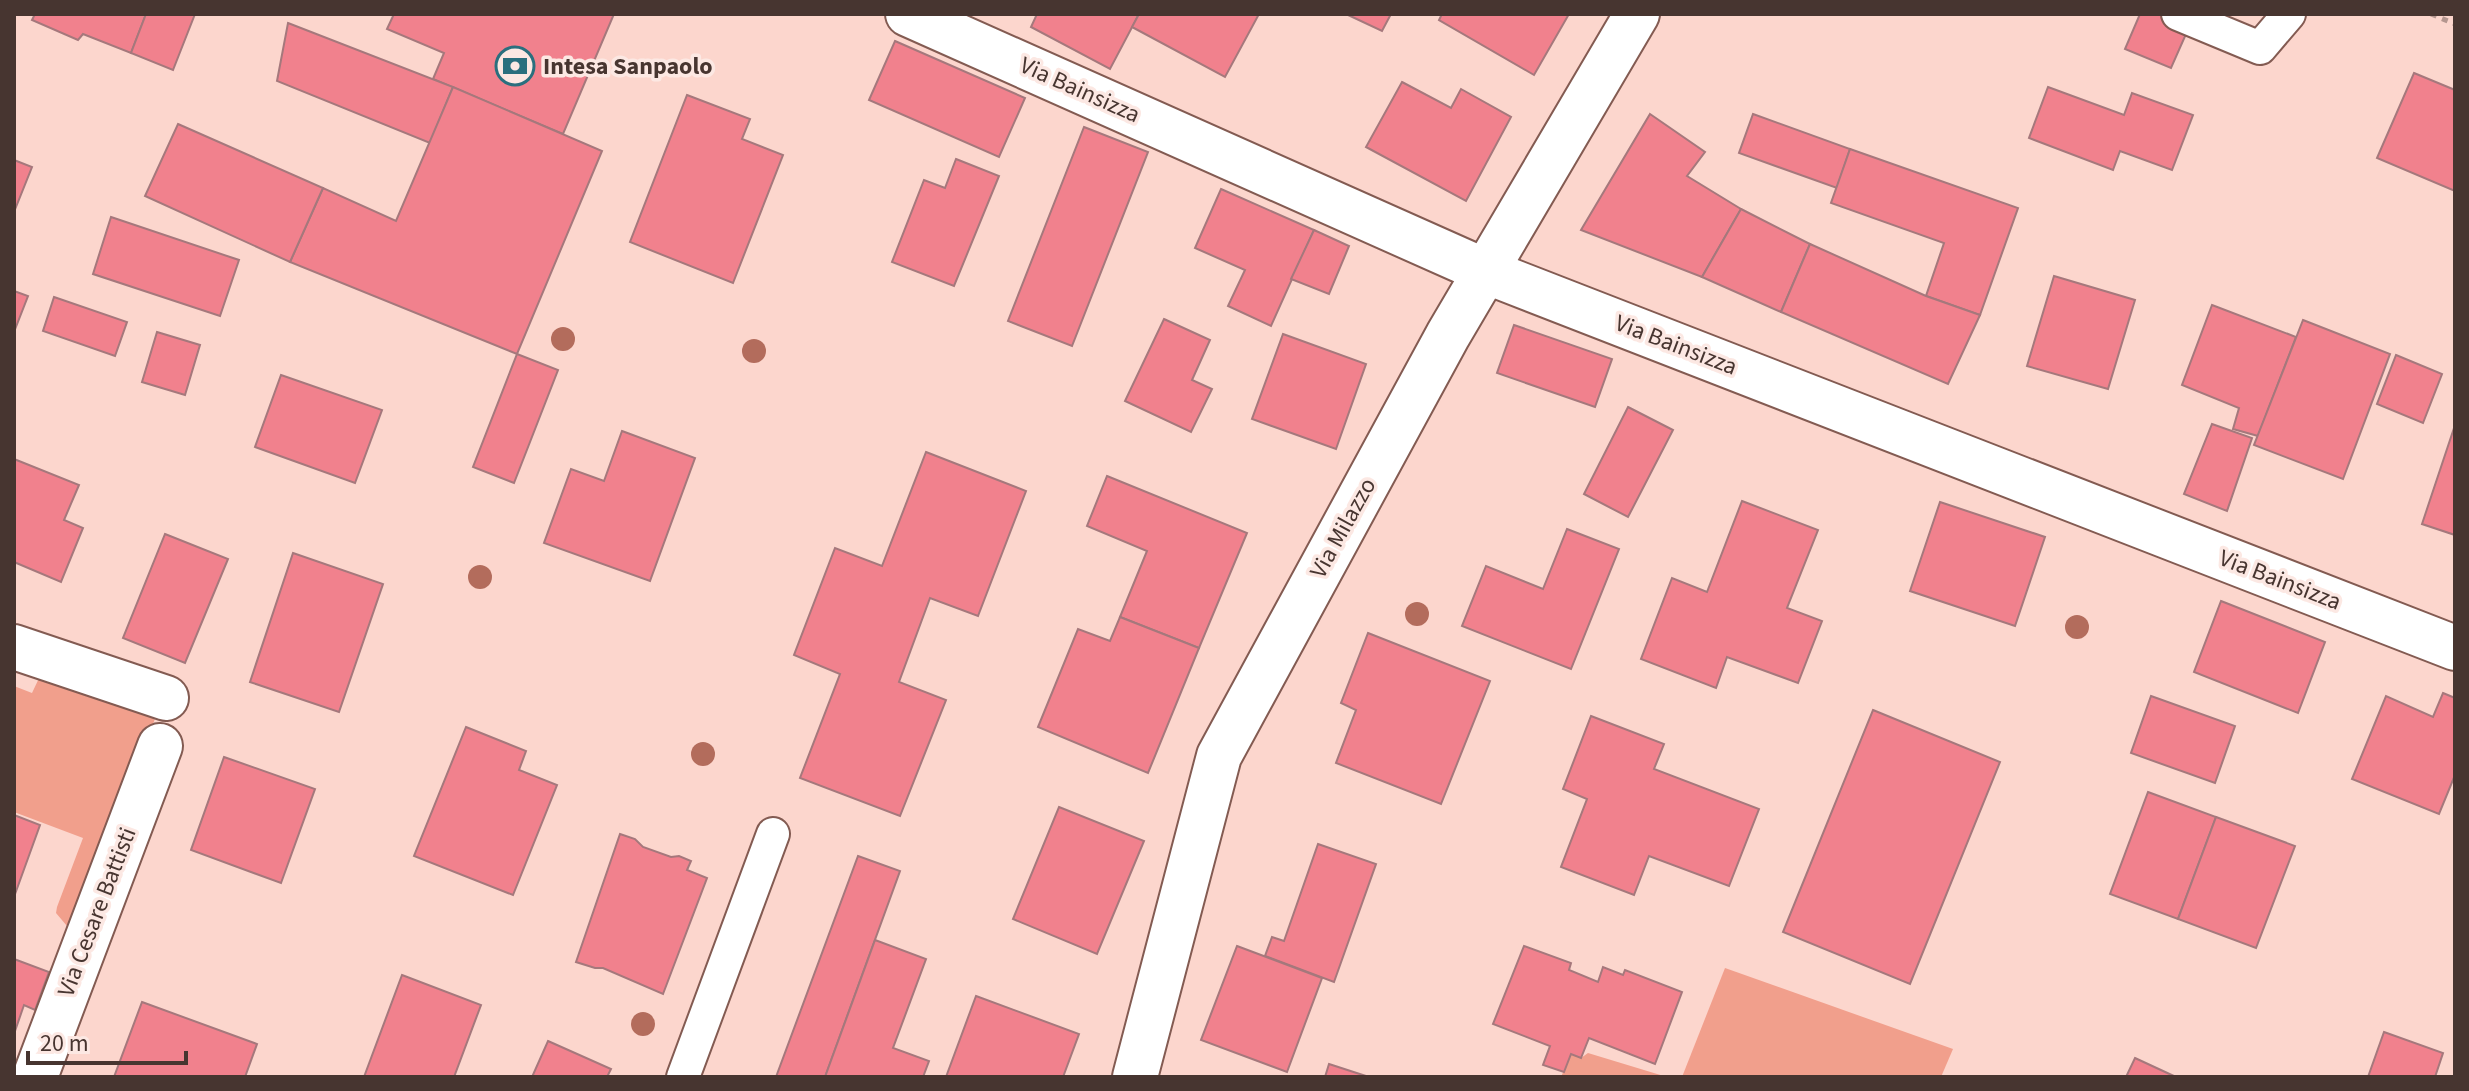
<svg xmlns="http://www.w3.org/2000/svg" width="2469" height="1091" font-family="'Source Sans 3',sans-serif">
  <rect width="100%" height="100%" fill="#fcd6cd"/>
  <g fill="#f19f8c">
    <polygon points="41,674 157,713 84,917 67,926 56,913 57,907 83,838 14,812 14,686 32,693"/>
    <polygon points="1725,968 1953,1049 1941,1077 1682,1077"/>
    <polygon points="1588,1053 1667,1077 1561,1077 1571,1054 1581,1058"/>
  </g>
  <g fill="#f1818d" stroke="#a5787c" stroke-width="2">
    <polygon points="35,14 146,14 131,53 83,34 78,40 32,20"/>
    <polygon points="146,14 195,14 173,70 131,53"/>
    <polygon points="394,14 614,14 563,134 433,79 444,53 387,29"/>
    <polygon points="1037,14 1139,14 1110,69 1031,27"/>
    <polygon points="1139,14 1259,14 1225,77 1132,27"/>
    <polygon points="1346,14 1391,14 1382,31"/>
    <polygon points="1442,14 1569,14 1534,75 1439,20"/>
    <polygon points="2140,14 2164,14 2190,25 2171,68 2125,49"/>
    <polygon points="288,23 453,87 430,143 277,81"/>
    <polygon points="895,41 1025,98 999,157 869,100"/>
    <polygon points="2414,73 2455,90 2455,191 2377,158"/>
    <polygon points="1402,82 1451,108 1461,89 1511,117 1466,201 1366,147"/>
    <polygon points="453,87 602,151 517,354 290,262 323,188 396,221"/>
    <polygon points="2048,87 2124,115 2132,93 2193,115 2172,170 2120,151 2113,170 2029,138"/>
    <polygon points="687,95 750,119 742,139 783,155 733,283 630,242"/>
    <polygon points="1650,114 1705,152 1687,176 1741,209 1702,277 1581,230"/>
    <polygon points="1753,114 1850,149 1837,188 1739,153"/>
    <polygon points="178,124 323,188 290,262 145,196"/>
    <polygon points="1084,127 1148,152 1072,346 1008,321"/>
    <polygon points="1850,149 2018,208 1980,315 1926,296 1944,243 1831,203"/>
    <polygon points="956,159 999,176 954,286 892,262 924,180 945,188"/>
    <polygon points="14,160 32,167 14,212"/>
    <polygon points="1221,189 1314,230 1271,326 1228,306 1245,270 1195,248"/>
    <polygon points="1741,209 1810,244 1781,312 1702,277"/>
    <polygon points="111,217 239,260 220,316 93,274"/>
    <polygon points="1314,230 1349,246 1329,294 1291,279"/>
    <polygon points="1810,244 1926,296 1980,315 1948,384 1781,312"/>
    <polygon points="2054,276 2135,300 2108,389 2027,366"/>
    <polygon points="14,291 28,296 14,332"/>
    <polygon points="54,297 127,322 115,356 43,331"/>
    <polygon points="2212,305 2296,337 2258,436 2233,429 2239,408 2182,385"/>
    <polygon points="1164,319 1210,340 1192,380 1212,389 1191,432 1125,401"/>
    <polygon points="2303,320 2390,354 2343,479 2254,445"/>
    <polygon points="1514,325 1612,359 1595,407 1497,373"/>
    <polygon points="157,332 200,345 185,395 142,382"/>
    <polygon points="1283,334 1366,364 1336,449 1252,419"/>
    <polygon points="517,354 558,370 514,483 473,467"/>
    <polygon points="2396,355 2442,374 2423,423 2377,404"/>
    <polygon points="281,375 382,410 355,483 255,447"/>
    <polygon points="1628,407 1673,430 1628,517 1584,494"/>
    <polygon points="2212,424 2252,438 2227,511 2184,494"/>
    <polygon points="2455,425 2455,535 2422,524"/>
    <polygon points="622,431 695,458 650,581 544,543 571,469 604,481"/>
    <polygon points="926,452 1026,491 978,616 930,598 899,682 946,700 900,816 800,778 840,674 794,655 835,548 882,566"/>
    <polygon points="14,459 79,485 64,520 83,528 61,582 14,562"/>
    <polygon points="1107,476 1247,533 1199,648 1120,617 1147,551 1087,526"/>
    <polygon points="1742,501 1818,530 1787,608 1822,621 1798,683 1727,657 1716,688 1641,659 1672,578 1707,592"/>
    <polygon points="1940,502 2045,537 2015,626 1910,591"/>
    <polygon points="1567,529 1619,549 1571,669 1462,626 1486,566 1543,589"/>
    <polygon points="165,534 228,559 185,663 123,638"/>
    <polygon points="293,553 383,584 339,712 250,682"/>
    <polygon points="2221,601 2325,642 2298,713 2194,672"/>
    <polygon points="1120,617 1199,648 1148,773 1038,727 1078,629 1110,641"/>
    <polygon points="1368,633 1490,681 1441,804 1336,763 1356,710 1341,703"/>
    <polygon points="2443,693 2455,698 2455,775 2439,814 2352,779 2386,696 2433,717"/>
    <polygon points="2151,696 2235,726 2215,783 2131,753"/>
    <polygon points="1873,710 2000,762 1910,984 1783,932"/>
    <polygon points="1591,716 1664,744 1654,769 1759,809 1729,886 1649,856 1634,895 1561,867 1587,799 1563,789"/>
    <polygon points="466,727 526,751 519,770 557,785 513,895 414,856"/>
    <polygon points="224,757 315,789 281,883 191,850"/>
    <polygon points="2148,792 2216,817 2178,919 2110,894"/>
    <polygon points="1059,807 1144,841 1097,954 1013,919"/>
    <polygon points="14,815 40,825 14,897"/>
    <polygon points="2216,817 2295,846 2256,948 2178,919"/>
    <polygon points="620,834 635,839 643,847 671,857 679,856 691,861 687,870 707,878 663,994 603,968 595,968 576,962"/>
    <polygon points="1318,844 1376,864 1334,982 1265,956 1272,937 1284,941"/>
    <polygon points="858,856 900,871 825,1077 776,1077"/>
    <polygon points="875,940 926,959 893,1048 929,1061 923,1077 825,1077"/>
    <polygon points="1237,946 1322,978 1287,1072 1201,1040"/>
    <polygon points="1524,946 1571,963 1569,970 1598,982 1603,967 1623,975 1625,970 1682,992 1655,1064 1589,1038 1581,1058 1571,1054 1564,1072 1543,1065 1550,1046 1493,1024"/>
    <polygon points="14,959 49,972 35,1010 24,1005 14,1034"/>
    <polygon points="402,975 481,1005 454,1077 364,1077"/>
    <polygon points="976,996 1079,1034 1063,1077 946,1077"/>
    <polygon points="142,1002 257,1044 245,1077 114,1077"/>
    <polygon points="2384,1032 2443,1053 2435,1077 2368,1077"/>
    <polygon points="548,1041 611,1069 607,1077 532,1077"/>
    <polygon points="2135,1058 2176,1077 2126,1077"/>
    <polygon points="1329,1064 1369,1077 1325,1077"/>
  </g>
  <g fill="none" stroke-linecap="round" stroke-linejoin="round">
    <g stroke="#835b52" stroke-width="36">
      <g id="lane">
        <polyline points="2178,14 2260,48 2289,14"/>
        <polyline points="683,1077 773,834"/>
      </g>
    </g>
    <g stroke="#835b52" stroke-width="48">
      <g id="street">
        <polyline points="908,14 1485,271 2455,648"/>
        <polyline points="14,647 166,698"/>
        <polyline points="35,1077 160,746"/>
        <polyline points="1135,1077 1219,756 1448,335 1637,14"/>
      </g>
    </g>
    <polyline stroke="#b4968f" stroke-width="5" stroke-dasharray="6 6" stroke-linecap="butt" points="2431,14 2455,24"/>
    <use href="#lane" stroke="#fff" stroke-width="32"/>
    <use href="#street" stroke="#fff" stroke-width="44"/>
  </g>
  <g fill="#b36c5c">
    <circle cx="563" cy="339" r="12"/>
    <circle cx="754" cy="351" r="12"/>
    <circle cx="480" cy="577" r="12"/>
    <circle cx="1417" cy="614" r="12"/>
    <circle cx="2077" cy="627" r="12"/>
    <circle cx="703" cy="754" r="12"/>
    <circle cx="643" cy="1024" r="12"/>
  </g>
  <defs>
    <g id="bank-ring" transform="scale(2)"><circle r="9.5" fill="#fce8e3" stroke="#2a6f7e" stroke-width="1.5"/><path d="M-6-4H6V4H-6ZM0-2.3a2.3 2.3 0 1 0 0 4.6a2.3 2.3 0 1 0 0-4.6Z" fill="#2a6f7e"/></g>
  </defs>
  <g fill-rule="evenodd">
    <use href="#bank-ring" x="515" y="66"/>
  </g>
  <g text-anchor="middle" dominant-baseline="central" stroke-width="7" stroke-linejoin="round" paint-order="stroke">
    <g font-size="24" font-weight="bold" fill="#473530" stroke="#fce8e3" text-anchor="start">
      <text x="543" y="66">Intesa Sanpaolo</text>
    </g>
    <g font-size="24" fill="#473530" stroke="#fce8e3">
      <text transform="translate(1080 90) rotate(24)">Via Bainsizza</text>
      <text transform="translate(1676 345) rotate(21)">Via Bainsizza</text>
      <text transform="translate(1343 528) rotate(-61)">Via Milazzo</text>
      <text transform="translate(2280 580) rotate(21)">Via Bainsizza</text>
      <text transform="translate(97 912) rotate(-69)">Via Cesare Battisti</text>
    </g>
  </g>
  <rect width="2469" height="1091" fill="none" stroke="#473530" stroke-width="32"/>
  <path d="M28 1051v12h158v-12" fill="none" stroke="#473530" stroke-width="4"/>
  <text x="40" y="1051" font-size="24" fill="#473530" stroke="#fce8e3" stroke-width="6" paint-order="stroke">20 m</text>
</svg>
